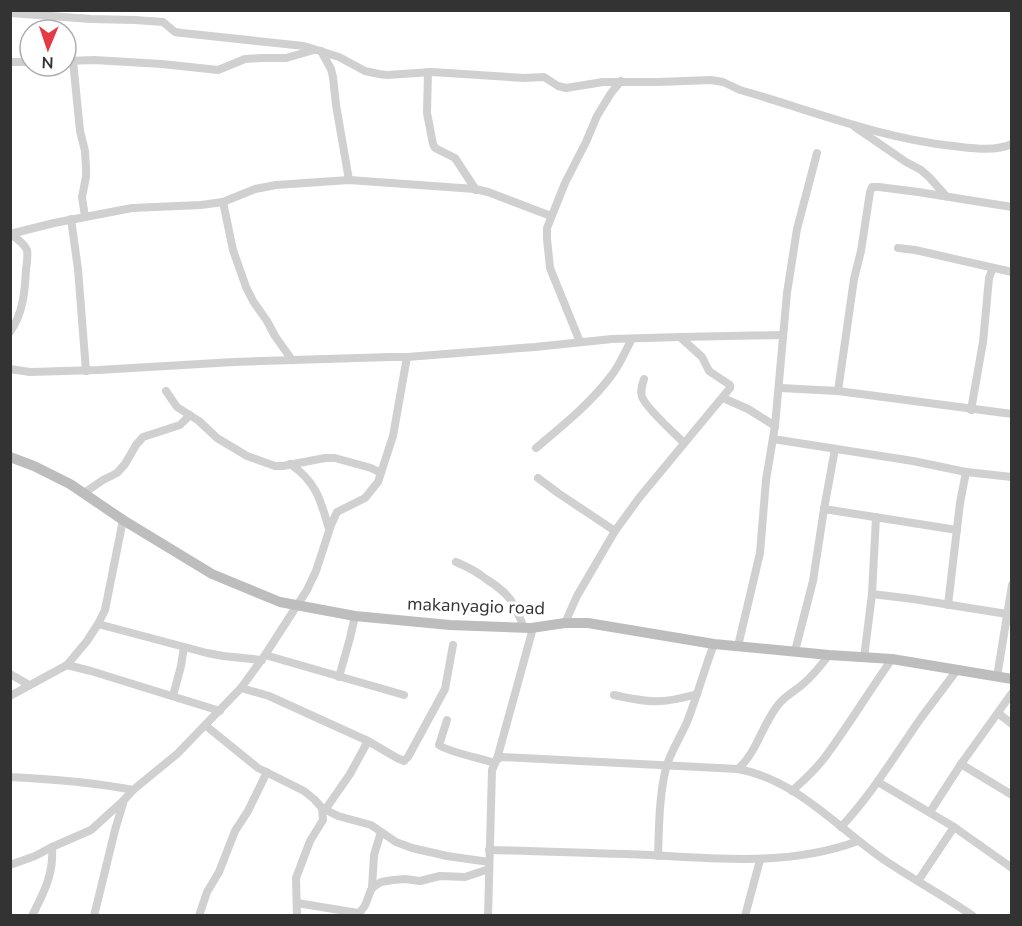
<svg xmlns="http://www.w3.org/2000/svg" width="1022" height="926" font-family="'Nunito Sans',sans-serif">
  <rect width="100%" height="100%" fill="#fff"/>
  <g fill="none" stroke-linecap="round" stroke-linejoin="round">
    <g stroke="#d0d0d0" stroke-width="8">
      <path d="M10 13 91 19 135 20 163 22 175 32 182 33 304 46 339 57 365 71 379 74 387 75 432 72 524 78 544 77 558 86 566 88 603 82H658L711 80 723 82 740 90C810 110 880 138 953 146 971 148 994 152 1012 144"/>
      <polyline points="321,51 331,69 333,77 336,105 349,180"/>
      <polyline points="66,61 94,60 162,64 218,70 245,59 262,58 286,58 314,50"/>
      <polyline points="73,61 80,131 85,151 86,168 86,177 82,197 85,217"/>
      <polyline points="10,62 30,62"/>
      <polyline points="428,72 427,113 433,144 435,148 455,158 476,190"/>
      <polyline points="855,127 906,162 921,170 929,177 946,196"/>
      <polyline points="223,202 233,250 246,287 253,301 267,321 275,336 292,360"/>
      <polyline points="71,219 78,269 86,371"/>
      <polyline points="10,234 54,223 132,208 201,205 223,202 255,189 276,185 349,180 475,189 488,192 551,216"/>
      <path d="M10 234C16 238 24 243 27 250 28 256 27 263 26 269 25 291 23 314 10 332"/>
      <polyline points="898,248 915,250 1012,272"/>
      <polyline points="580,342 550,268 547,239 547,228 565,183 586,142 597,116 611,93 621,81"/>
      <polyline points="10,369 30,372 98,370 234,362 390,357 407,357 535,347 612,339 680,337 783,335"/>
      <path d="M644 379C642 385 640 391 642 397 646 408 675 434 684 443"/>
      <polyline points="780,388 838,391 1012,414"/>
      <polyline points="166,391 177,407 199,421 217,438 247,456 275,466 283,466 325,458 335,458 371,468 381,473"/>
      <polyline points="838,391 854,279 861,251 870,192 872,187 879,187 918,192 1012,207"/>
      <polyline points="723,398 748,409 775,426"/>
      <polyline points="971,410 983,342 989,278 993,268"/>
      <polyline points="773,439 913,461 966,472 1012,477"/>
      <path d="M536 448C562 426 590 404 611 376 620 365 625 351 632 339"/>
      <path d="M290 464C316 481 321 501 329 529"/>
      <polyline points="538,478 558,493 615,531"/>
      <polyline points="84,493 103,480 117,473 125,464 136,445 143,437 180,425 190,415"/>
      <polyline points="824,509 957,530"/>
      <path d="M456 562C468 567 476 571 486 579 510 594 514 602 524 628"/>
      <polyline points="872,594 913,599 1007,614"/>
      <polyline points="948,605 960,503 966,472"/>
      <polyline points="565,623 577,596 615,531 639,498 730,388 730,385 709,371 702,357 680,337"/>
      <polyline points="98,624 207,653 223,656 262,660"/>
      <polyline points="738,646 760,553 766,480 775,426 787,293 797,229 817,153"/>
      <polyline points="795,651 813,581 824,509 835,449"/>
      <polyline points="265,655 404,695"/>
      <polyline points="864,658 872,594 876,517"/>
      <polyline points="67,665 91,671 220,711"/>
      <polyline points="10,674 29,685"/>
      <polyline points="339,677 350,638 355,616"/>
      <polyline points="997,677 1012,585"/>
      <polyline points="241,688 269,696 368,741 397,758 404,761 408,757 445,689 453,645"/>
      <path d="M614 695C649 703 663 704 697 694"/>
      <polyline points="10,696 67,665 87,641 98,624 105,610 123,520"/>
      <polyline points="173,696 181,666 184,647"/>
      <polyline points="998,713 1012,724"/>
      <path d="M447 720 439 745C445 751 483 759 495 763"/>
      <polyline points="205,725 258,768 304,791 314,799 322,808 323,820 310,841 296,878 297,916"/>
      <polyline points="497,759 533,628"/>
      <polyline points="961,764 1012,795"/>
      <path d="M738 769C757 752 762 725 778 705 785 696 795 691 803 684 813 676 821 665 829 655"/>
      <path d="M10 777C52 779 92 782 133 790"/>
      <polyline points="878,782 954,827 1012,868"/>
      <path d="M792 791C805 779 818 768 828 753 850 723 870 690 892 659"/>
      <polyline points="322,808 338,816 371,825 396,842 412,848 447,856 489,862"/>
      <polyline points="325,810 350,774 368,741"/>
      <polyline points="930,812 961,764 1012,693"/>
      <path d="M841 827C872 794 895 755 921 718 933 702 945 686 957 670"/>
      <path d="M489 850C543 851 596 853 650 855 720 859 791 866 858 841"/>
      <path d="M658 856C659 827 659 796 666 768 670 753 680 738 687 722 697 697 704 670 714 644"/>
      <polyline points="10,865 35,856 52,847 91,830 123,801"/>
      <polyline points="918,881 954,827"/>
      <polyline points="372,888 374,855 381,832"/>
      <path d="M297 903 358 913C367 908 367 897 372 888L381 882 393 880 405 879 420 881 440 876 465 877 489 869"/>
      <path d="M32 916C44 892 54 874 52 847"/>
      <polyline points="94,916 115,830 124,800 133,790 177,754 241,688 265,655 307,590 316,571 331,525 337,512 365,498 378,482 393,436 407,357"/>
      <polyline points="199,916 207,892 219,872 235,831 248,811 267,772"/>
      <path d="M488 916 492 770 497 759 502 757 738 769C794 779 835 825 880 857 910 878 943 895 973 916"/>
      <polyline points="745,916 760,860"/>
    </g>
    <polyline stroke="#bdbdbd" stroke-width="10" points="10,457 34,466 70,484 123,520 212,574 280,602 355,616 450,625 531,628 565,623 588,623 714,644 829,655 892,659 1012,679"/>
  </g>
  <g text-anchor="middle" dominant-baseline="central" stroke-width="6" stroke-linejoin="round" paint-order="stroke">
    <g font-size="18" fill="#333" stroke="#fff">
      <text transform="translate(476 606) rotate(2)">makanyagio road</text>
    </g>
  </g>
  <rect width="1022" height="926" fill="none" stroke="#333333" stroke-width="24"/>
  <g transform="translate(48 48) rotate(182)"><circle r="28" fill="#ffffff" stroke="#adadad" stroke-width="1.5"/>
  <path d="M0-4.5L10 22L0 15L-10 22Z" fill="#e63946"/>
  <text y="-9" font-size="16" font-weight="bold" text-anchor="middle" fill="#333333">N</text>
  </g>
</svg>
